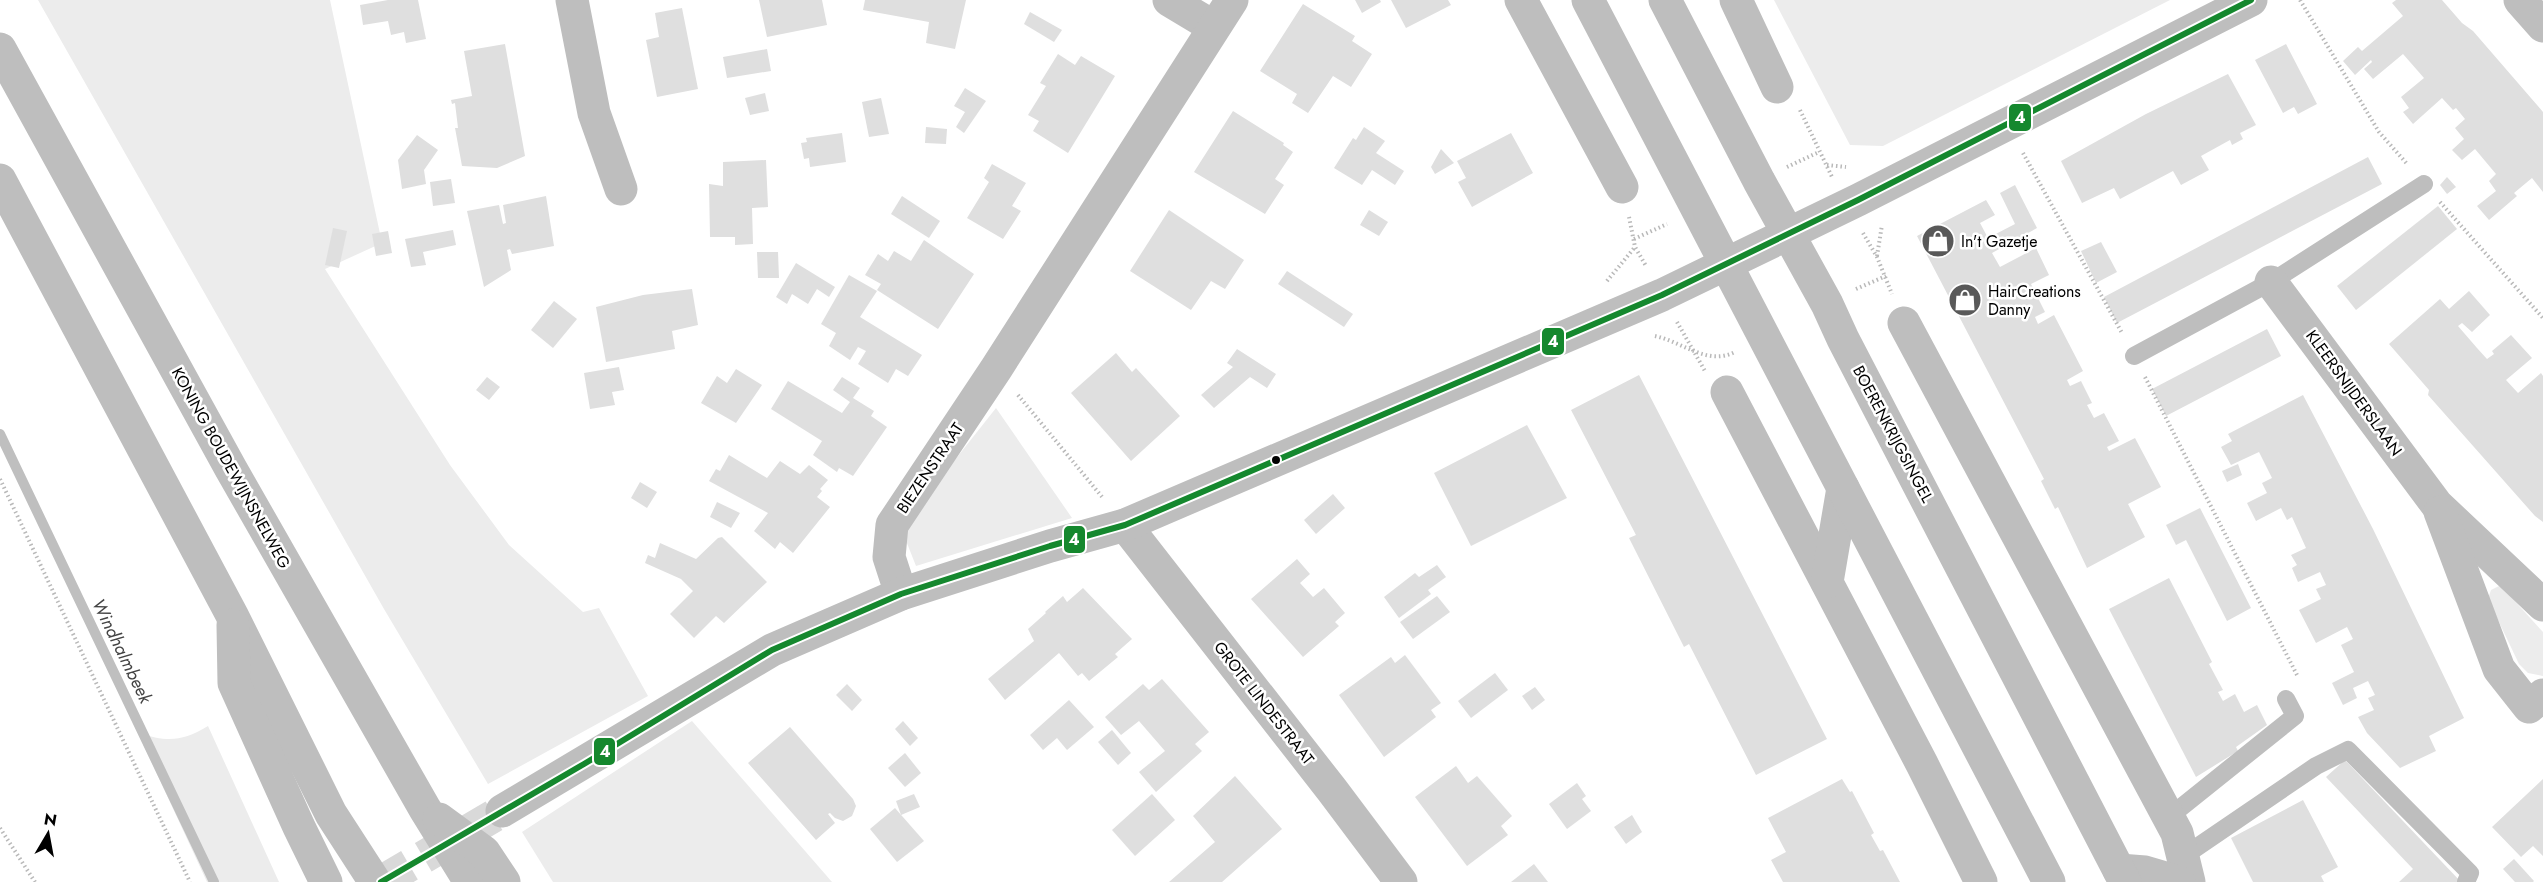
<svg xmlns="http://www.w3.org/2000/svg" width="2543" height="882" font-family="Jost,sans-serif">
  <rect width="100%" height="100%" fill="#fff"/>
  <g fill="#ececec">
    <polygon points="38,0 330,0 382,243 325,269 450,465 509,545 583,612 599,608 648,696 488,784 384,609"/>
    <polygon points="1774,0 2170,0 1883,146 1850,145"/>
    <polygon points="996,408 1072,518 916,566 901,528"/>
    <polygon points="2499,586 2503,588 2543,632 2543,676 2528,673 2519,664 2488,599 2491,590"/>
    <polygon points="692,721 832,882 553,882 522,832"/>
    <path d="M208 726 279 882H207L138 733C168 742 181 742 208 726Z"/>
  </g>
  <g fill="none" stroke-linecap="round" stroke-linejoin="round">
    <polyline stroke="#bfbfbf" stroke-width="10" points="0,434 214,882"/>
  </g>
  <g fill="#dfdfdf">
    <polygon points="388,0 418,0 426,39 406,43 404,32 391,35 388,21 363,25 360,5"/>
    <polygon points="759,0 822,0 827,25 767,37"/>
    <polygon points="865,0 966,0 955,49 926,43 929,22 863,10"/>
    <polygon points="1355,0 1380,0 1381,2 1362,13"/>
    <polygon points="1391,0 1448,0 1451,5 1406,28"/>
    <polygon points="2396,0 2442,0 2462,23 2473,31 2543,112 2543,192 2532,178 2514,193 2517,196 2489,220 2477,206 2496,191 2489,181 2496,174 2475,149 2462,160 2452,150 2464,139 2455,128 2465,119 2456,108 2453,110 2442,98 2413,124 2403,112 2409,108 2401,97 2424,78 2403,54 2373,79 2364,69 2372,62 2371,60 2355,75 2343,61 2358,47 2362,51 2403,16 2392,3"/>
    <polygon points="1303,4 1355,36 1352,41 1372,54 1351,87 1333,76 1308,113 1292,103 1297,94 1260,71"/>
    <polygon points="682,8 698,89 657,97 646,40 659,37 655,13"/>
    <polygon points="1030,12 1062,30 1054,42 1024,24"/>
    <polygon points="505,44 525,156 497,168 462,166 455,128 458,128 455,103 452,104 451,100 472,96 464,51"/>
    <polygon points="2286,44 2317,104 2298,114 2294,107 2283,113 2255,60"/>
    <polygon points="767,49 771,71 727,78 723,57"/>
    <polygon points="1058,54 1075,65 1081,56 1115,76 1068,153 1033,131 1039,121 1028,115 1046,86 1040,83"/>
    <polygon points="2228,74 2256,125 2240,133 2243,139 2232,145 2230,140 2201,156 2209,170 2181,185 2173,171 2120,199 2114,188 2082,203 2061,161 2146,114"/>
    <polygon points="965,88 986,101 964,133 956,127 965,112 954,106"/>
    <polygon points="765,93 769,111 750,115 745,98"/>
    <polygon points="881,98 889,134 869,137 862,102"/>
    <polygon points="1233,111 1284,143 1283,145 1293,152 1275,179 1284,185 1265,214 1194,172"/>
    <polygon points="926,127 947,129 946,144 925,143"/>
    <polygon points="1364,127 1385,141 1376,153 1404,171 1395,185 1372,170 1362,185 1334,168 1353,138 1356,140"/>
    <polygon points="842,133 846,162 810,167 809,158 804,159 801,143 807,142 806,138"/>
    <polygon points="1511,133 1533,173 1472,207 1458,182 1466,178 1457,161"/>
    <polygon points="417,135 438,150 424,170 426,184 402,189 398,160"/>
    <polygon points="1441,149 1454,163 1435,174 1431,167"/>
    <polygon points="2368,157 2382,184 2117,323 2104,297"/>
    <polygon points="766,160 768,207 752,208 753,244 735,245 735,237 710,237 709,184 723,186 723,162"/>
    <polygon points="992,164 1026,183 1012,206 1021,211 1003,239 967,218 989,182 984,178"/>
    <polygon points="2447,177 2456,187 2447,194 2440,185"/>
    <polygon points="451,179 455,203 433,206 430,182"/>
    <polygon points="2015,185 2037,228 1992,253 2000,267 2036,248 2049,275 2031,284 2045,312 2035,317 2038,324 2054,315 2083,371 2067,380 2070,386 2081,381 2092,403 2087,405 2094,418 2104,413 2119,441 2107,447 2109,451 2135,438 2161,487 2128,504 2145,537 2087,568 2058,507 2055,509 2041,481 2044,479 1917,236 1986,200 1995,215 1980,223 1988,238 2015,224 2000,193"/>
    <polygon points="546,196 554,246 512,254 510,249 507,250 511,270 484,287 467,211 499,205 503,224 506,223 503,205"/>
    <polygon points="902,196 940,221 929,238 891,214"/>
    <polygon points="2438,206 2457,229 2356,310 2337,286"/>
    <polygon points="1169,210 1244,260 1225,289 1211,281 1191,310 1130,271"/>
    <polygon points="1369,210 1388,222 1379,236 1360,225"/>
    <polygon points="333,228 347,231 339,268 325,265"/>
    <polygon points="453,230 456,245 423,252 426,265 411,267 405,239"/>
    <polygon points="388,231 392,253 376,256 372,234"/>
    <polygon points="924,240 974,274 938,329 877,290 881,284 865,275 878,254 888,261 894,251 911,261"/>
    <polygon points="2101,242 2117,272 2096,283 2081,251"/>
    <polygon points="757,252 778,252 779,278 758,278"/>
    <polygon points="796,263 835,287 829,297 817,289 808,304 792,294 787,304 776,297"/>
    <polygon points="1287,271 1353,314 1344,327 1278,284"/>
    <polygon points="849,275 877,291 860,317 922,355 908,376 896,369 888,383 858,364 866,351 858,347 850,360 829,346 836,333 821,324"/>
    <polygon points="692,289 698,325 672,331 675,349 606,362 596,307 643,295"/>
    <polygon points="2469,291 2490,315 2472,332 2462,323 2458,326 2477,348 2487,359 2494,354 2492,351 2511,335 2532,358 2506,380 2518,393 2541,373 2543,376 2543,522 2535,516 2428,395 2429,390 2389,344 2440,299 2449,309"/>
    <polygon points="554,301 577,319 553,348 531,330"/>
    <polygon points="2267,329 2281,356 2166,416 2152,389"/>
    <polygon points="1237,349 1276,374 1267,388 1250,377 1214,408 1201,395 1233,367 1227,363"/>
    <polygon points="1116,353 1132,372 1136,368 1180,416 1131,461 1071,393"/>
    <polygon points="619,367 624,390 612,392 615,405 590,409 584,373"/>
    <polygon points="736,369 762,385 736,423 701,403 717,376 727,383"/>
    <polygon points="1639,375 1827,739 1756,775 1689,644 1684,647 1629,538 1636,535 1571,410"/>
    <polygon points="487,377 500,387 489,400 476,390"/>
    <polygon points="842,377 860,388 853,398 874,411 871,416 887,427 853,476 839,468 837,472 813,455 822,441 771,409 788,381 842,413 850,402 833,390"/>
    <polygon points="2303,395 2373,529 2464,718 2429,736 2436,751 2400,768 2367,733 2358,717 2374,710 2368,698 2375,695 2368,681 2353,688 2357,698 2343,705 2332,683 2354,672 2341,645 2353,639 2347,627 2316,643 2299,610 2321,599 2316,589 2326,585 2320,572 2298,582 2292,568 2297,565 2291,555 2306,548 2292,517 2287,520 2281,508 2256,521 2247,503 2267,493 2262,483 2272,478 2259,452 2231,465 2221,447 2232,441 2228,434"/>
    <polygon points="1527,425 1567,498 1471,546 1434,473"/>
    <polygon points="729,455 767,478 780,461 800,474 809,465 828,480 820,489 822,491 817,497 830,507 793,553 780,542 775,549 754,531 768,513 709,481 716,469 720,471"/>
    <polygon points="2238,464 2242,475 2227,482 2222,471"/>
    <polygon points="640,482 657,492 647,508 631,498"/>
    <polygon points="1333,494 1345,508 1316,534 1304,520"/>
    <polygon points="717,502 740,513 731,528 710,517"/>
    <polygon points="2200,508 2251,608 2227,621 2186,540 2176,545 2166,525"/>
    <polygon points="722,537 767,582 724,623 716,616 694,638 670,614 693,591 681,579 645,563 648,555 655,558 660,543 696,559 718,538"/>
    <polygon points="1297,559 1310,574 1300,583 1313,597 1324,588 1345,613 1335,622 1339,626 1303,657 1251,599"/>
    <polygon points="1437,565 1446,577 1428,590 1431,594 1399,618 1384,597 1415,573 1419,577"/>
    <polygon points="2169,578 2212,662 2209,664 2223,690 2218,692 2223,701 2235,694 2244,712 2257,705 2267,725 2236,747 2238,751 2196,777 2109,609"/>
    <polygon points="1083,588 1132,639 1115,654 1118,657 1089,681 1082,673 1078,676 1059,653 1005,700 988,679 1034,641 1028,629 1046,613 1045,612 1063,596 1067,602"/>
    <polygon points="1437,596 1450,612 1413,639 1400,622"/>
    <polygon points="1405,655 1441,703 1431,710 1436,717 1384,757 1339,695 1391,657 1395,663"/>
    <polygon points="1495,673 1508,690 1471,718 1458,701"/>
    <polygon points="1162,679 1209,732 1195,744 1202,751 1156,792 1139,772 1165,751 1139,721 1121,735 1105,717 1143,684 1149,690"/>
    <polygon points="847,684 862,700 852,711 836,695"/>
    <polygon points="1535,687 1545,700 1532,710 1522,696"/>
    <polygon points="1069,700 1094,727 1067,750 1057,738 1043,750 1030,735"/>
    <polygon points="903,721 918,738 910,746 895,729"/>
    <polygon points="790,727 853,799 856,806 852,816 843,821 835,818 830,813 828,814 835,823 816,840 748,763"/>
    <polygon points="1112,730 1131,753 1118,765 1098,742"/>
    <polygon points="905,753 921,773 905,787 888,768"/>
    <polygon points="2345,760 2461,882 2399,882 2413,869 2326,777"/>
    <polygon points="1456,766 1468,783 1477,776 1512,816 1501,826 1508,835 1467,866 1415,797"/>
    <polygon points="1235,776 1282,829 1222,882 1169,882 1215,842 1193,816"/>
    <polygon points="1842,779 1850,792 1852,791 1874,833 1871,835 1880,851 1883,850 1900,882 1783,882 1771,860 1786,852 1768,818"/>
    <polygon points="2543,779 2543,856 2533,846 2521,857 2492,827"/>
    <polygon points="1577,783 1586,796 1582,799 1591,811 1567,829 1549,804"/>
    <polygon points="914,794 920,807 901,815 896,801"/>
    <polygon points="1152,794 1175,820 1135,856 1112,830"/>
    <polygon points="2303,800 2338,867 2321,876 2324,882 2253,882 2231,838"/>
    <polygon points="895,808 924,841 897,862 870,829"/>
    <polygon points="1632,815 1642,832 1626,844 1614,827"/>
    <polygon points="2514,859 2534,881 2533,882 2515,882 2503,869"/>
    <polygon points="1534,864 1548,882 1511,882"/>
  </g>
  <g fill="none" stroke-linecap="round" stroke-linejoin="round">
    <polyline stroke="#d9d9d9" stroke-width="33" stroke-dasharray="33 16" stroke-linecap="butt" points="381,882 502,811"/>
    <g stroke="#b9b9b9" stroke-width="4" stroke-dasharray="1.5 3" stroke-linecap="butt">
      <polyline points="2300,0 2379,132 2408,165"/>
      <polyline points="1800,110 1832,177"/>
      <polyline points="2023,153 2122,333"/>
      <polyline points="1827,165 1846,167"/>
      <polyline points="1787,167 1819,152"/>
      <polyline points="2440,202 2543,318"/>
      <polyline points="1629,217 1635,247 1646,266"/>
      <polyline points="1863,233 1877,257 1892,294"/>
      <polyline points="1634,239 1667,224"/>
      <polyline points="1877,256 1882,225"/>
      <polyline points="1607,281 1635,247"/>
      <polyline points="1856,289 1886,276"/>
      <polyline points="1677,322 1705,371"/>
      <path d="M1655 336C1683 342 1707 366 1735 352"/>
      <polyline points="2145,377 2297,675"/>
      <polyline points="1018,395 1103,498"/>
      <polyline points="0,479 190,882"/>
      <polyline points="0,828 35,882"/>
    </g>
    <g stroke="#bebebe" stroke-width="18">
      <polyline points="2134,356 2271,282 2424,184"/>
      <polyline points="2169,817 2295,716 2286,699"/>
      <polyline points="2184,856 2316,766 2348,750 2470,873 2466,882"/>
    </g>
    <g stroke="#bebebe" stroke-width="33">
      <polyline points="572,0 594,113 621,189"/>
      <polyline points="1169,0 1214,27"/>
      <polyline points="1521,0 1622,187"/>
      <polyline points="1736,0 1777,87"/>
      <polyline points="2520,0 2543,26"/>
      <polyline points="2271,282 2437,505 2543,605"/>
      <polyline points="1904,323 2177,833 2189,882"/>
      <polyline points="1727,392 1922,764 1981,882"/>
      <polyline points="2440,512 2499,669 2529,707 2543,695"/>
      <polyline points="1125,525 1332,790 1401,882"/>
      <polyline points="1827,582 1843,488"/>
      <polyline points="901,594 889,557 892,525 996,369 1232,0"/>
      <polyline points="502,811 772,650 901,594 1050,546 1125,525 1662,295 1858,200 2251,0"/>
      <polyline points="2119,870 2145,872 2179,882"/>
    </g>
    <g stroke="#bebebe" stroke-width="33">
      <polyline points="1588,0 2049,882"/>
      <polyline points="1665,0 1759,181 1827,304 1843,339 2125,882"/>
    </g>
    <g stroke="#bebebe" stroke-width="33">
      <polyline points="0,49 231,469 425,809 470,882"/>
      <polyline points="0,180 233,617 331,814 375,882"/>
      <polyline points="233,625 234,683 299,827 326,882"/>
      <polyline points="439,819 484,852 504,882"/>
    </g>
    <g stroke="#fff" stroke-width="10">
      <polyline id="bus-1" points="381,882 584,764 772,650 901,594 1050,546 1125,525 1662,295 1858,200 2251,0"/>
    </g>
    <use href="#bus-1" stroke="#15882e" stroke-width="6"/>
  </g>
  <defs>
    <g id="shop-disc" transform="scale(1.725)"><circle r="9.5" fill="#595959" stroke="#fff"/><path d="M-5-2.5h2.3a2.7 3.5 0 0 1 5.4 0H5L5.5 6h-11ZM-1.5-2.5h3a1.5 2.3 0 0 0-3 0Z" fill="#fff"/></g>
  </defs>
  <g fill-rule="evenodd">
    <use href="#shop-disc" x="1938" y="241"/>
    <use href="#shop-disc" x="1965" y="300"/>
  </g>
  <circle fill="#000" stroke="#fff" stroke-width="2" cx="1276" cy="460" r="5"/>
  <g text-anchor="middle" dominant-baseline="central" stroke-width="5" stroke-linejoin="round" paint-order="stroke">
    <g font-size="16" fill="#000" stroke="#fff" text-anchor="start">
      <text x="1961" y="241">In't Gazetje</text>
      <text x="1988" y="291">HairCreations<tspan x="1988" dy="18">Danny</tspan></text>
    </g>
    <g font-size="16" fill="#000" stroke="#fff">
      <text transform="translate(2354 393) rotate(54)">KLEERSNIJDERSLAAN</text>
      <text transform="translate(1893 434) rotate(62)">BOERENKRIJGSINGEL</text>
      <text transform="translate(231 468) rotate(61)">KONING BOUDEWIJNSNELWEG</text>
      <text transform="translate(930 468) rotate(-56)">BIEZENSTRAAT</text>
      <text transform="translate(1264 703) rotate(52)">GROTE LINDESTRAAT</text>
    </g>
    <g font-size="18" font-style="italic" fill="#444" stroke="#fff">
      <text transform="translate(122 651) rotate(64)">Windhalmbeek</text>
    </g>
  </g>
  <g stroke="#fff" stroke-width="2">
    <rect x="2008" y="103" width="24" height="29" rx="6" fill="#15882e"/>
    <rect x="1541" y="327" width="24" height="29" rx="6" fill="#15882e"/>
    <rect x="1063" y="525" width="23" height="29" rx="6" fill="#15882e"/>
    <rect x="593" y="737" width="23" height="29" rx="6" fill="#15882e"/>
  </g>
  <g font-size="16" text-anchor="middle" font-weight="bold" fill="#fff">
    <text x="2020" y="123">4</text>
    <text x="1553" y="347">4</text>
    <text x="1074" y="545">4</text>
    <text x="605" y="757">4</text>
  </g>
  <g transform="translate(48 834) rotate(10)" stroke="#ffffff" stroke-width="4.5" paint-order="stroke">
  <path d="M0-4.5L10 22L0 15L-10 22Z" fill="#000000"/>
  <text y="-9" font-size="16" font-weight="bold" text-anchor="middle" fill="#000000">N</text>
  </g>
</svg>
